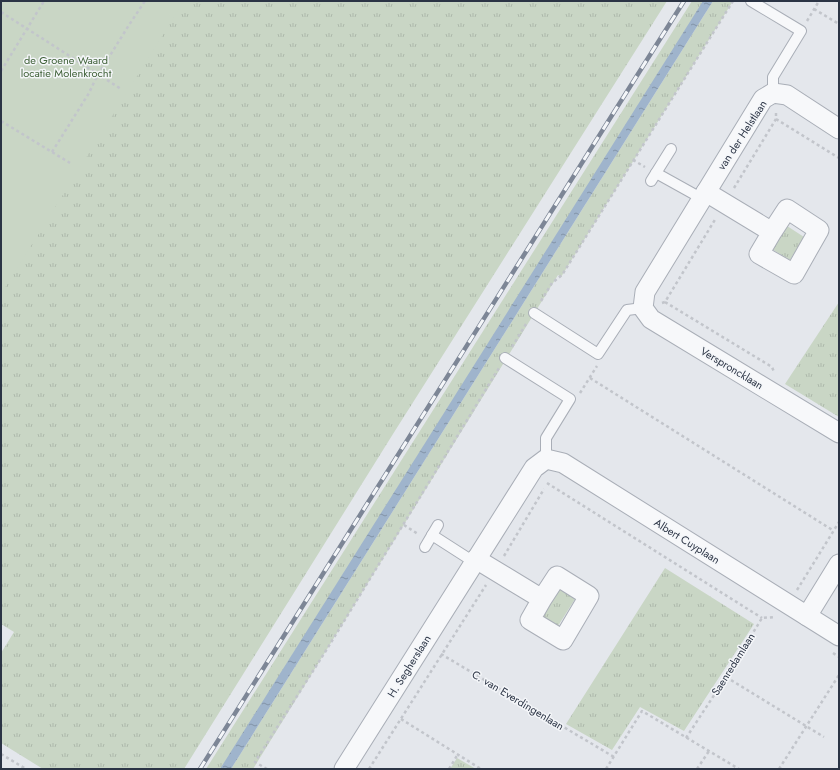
<svg xmlns="http://www.w3.org/2000/svg" width="840" height="770" font-family="Jost,sans-serif">
  <defs>
    <pattern id="grass-tufts" width="24" height="20" patternUnits="userSpaceOnUse"><rect width="24" height="20" fill="#c9d6c5"/><path d="M3 7l-1-3M5 7V3M7 7l1-3M15 17l-1-3M17 17v-4M19 17l1-3" fill="none" stroke="#adb8ab"/></pattern>
    <pattern id="water-ripples" width="26" height="14" patternUnits="userSpaceOnUse"><rect width="26" height="14" fill="#9fb4cc"/><path d="M2 4q2-2 4 0t4 0M15 11q2-2 4 0t4 0" fill="none" stroke="#8293a7"/></pattern>
  </defs>
  <rect width="100%" height="100%" fill="#e4e7ec"/>
  <g fill="url(#grass-tufts)">
    <polygon points="182,1 667,1 393,434 184,769 43,769 1,743 1,653 14,632 1,624 1,292"/>
    <polygon points="692,1 708,1 222,769 206,769"/>
    <polygon points="713,1 733,1 561,277 558,275 253,769 231,769"/>
    <polygon points="784,224 804,237 790,260 770,248"/>
    <polygon points="839,302 839,417 785,384"/>
    <polygon points="665,568 754,624 684,731 640,707 612,750 566,724"/>
    <polygon points="556,587 575,599 558,626 539,614"/>
    <polygon points="457,758 476,769 450,769"/>
  </g>
  <polygon fill="#c9d6c5" points="1,1 184,1 1,294"/>
  <polygon fill="url(#water-ripples)" points="703,1 713,1 231,769 220,769"/>
  <g fill="none" stroke-linecap="round" stroke-linejoin="round">
    <g stroke="#a9aeb7" stroke-width="12">
      <g id="lane">
        <polyline points="751,1 801,31 773,77 773,93"/>
        <polyline points="656,173 701,198"/>
        <polyline points="651,181 671,149"/>
        <polyline points="534,313 598,354 627,310 643,308"/>
        <polyline points="505,358 570,399 546,438 546,459"/>
        <polyline points="432,535 474,562"/>
        <polyline points="425,547 438,525"/>
      </g>
    </g>
    <g stroke="#a9aeb7" stroke-width="21">
      <g id="street">
        <polyline points="839,129 787,95 773,93 763,99 645,292 643,308 651,319 839,433"/>
        <polyline points="706,192 772,232 759,254 794,274 819,230 787,209 772,232"/>
        <polyline points="476,559 542,599 530,620 563,640 589,596 557,576 542,599"/>
        <polyline points="807,616 839,564"/>
        <polyline points="344,769 534,468 546,459 563,463 839,636"/>
      </g>
    </g>
    <g stroke="#c2c5cb" stroke-width="2.5" stroke-dasharray="3 3" stroke-linecap="butt">
      <polyline points="814,9 839,24"/>
      <polyline points="1,12 121,89"/>
      <polyline points="807,21 819,1"/>
      <polyline points="1,71 44,1"/>
      <polyline points="776,113 776,119 839,158"/>
      <polyline points="1,121 70,163"/>
      <polyline points="52,152 89,93 96,78 129,25 145,1"/>
      <polyline points="633,160 645,167"/>
      <polyline points="734,188 776,119"/>
      <polyline points="541,301 552,283 562,275 733,1"/>
      <polyline points="665,302 772,367 774,372"/>
      <polyline points="662,303 665,302 716,218"/>
      <polyline points="512,347 526,324"/>
      <polyline points="590,378 834,531"/>
      <polyline points="580,393 597,366"/>
      <polyline points="547,483 762,618"/>
      <polyline points="404,525 418,534"/>
      <polyline points="504,556 544,489"/>
      <polyline points="797,590 839,522"/>
      <polyline points="833,653 839,657"/>
      <polyline points="441,654 614,757"/>
      <polyline points="726,677 824,737"/>
      <polyline points="401,719 481,769"/>
      <polyline points="686,738 726,677 762,618 775,617"/>
      <polyline points="1,754 26,769"/>
      <polyline points="267,769 255,762 327,649 499,368"/>
      <polyline points="369,769 486,585"/>
      <polyline points="449,769 458,754"/>
      <polyline points="606,769 642,711 739,769"/>
      <polyline points="697,769 709,751"/>
      <polyline points="779,769 839,675"/>
    </g>
    <use href="#lane" stroke="#f7f8fa" stroke-width="10"/>
    <use href="#street" stroke="#f7f8fa" stroke-width="19"/>
    <g stroke="#7d8696" stroke-width="4.5">
      <polyline id="rail" points="200,769 684,1"/>
    </g>
    <use href="#rail" stroke="#f4f6f9" stroke-width="3" stroke-dasharray="9" stroke-linecap="butt"/>
  </g>
  <g text-anchor="middle" dominant-baseline="central" stroke-width="3" stroke-linejoin="round" paint-order="stroke">
    <g font-size="11" fill="#3f6138" stroke="#f4f6f9">
      <text x="66" y="60">de Groene Waard<tspan x="66" dy="13">locatie Molenkrocht</tspan></text>
    </g>
    <g font-size="11" fill="#2b3445" stroke="#f4f6f9">
      <text transform="translate(742 135) rotate(-57)">van der Helstlaan</text>
      <text transform="translate(732 368) rotate(31)">Versproncklaan</text>
      <text transform="translate(687 541) rotate(32)">Albert Cuyplaan</text>
      <text transform="translate(733 664) rotate(-58)">Saenredamlaan</text>
      <text transform="translate(409 666) rotate(-58)">H. Segherslaan</text>
      <text transform="translate(518 700) rotate(31)">C. van Everdingenlaan</text>
    </g>
  </g>
  <rect width="840" height="770" fill="none" stroke="#2b3445" stroke-width="4"/>
</svg>
